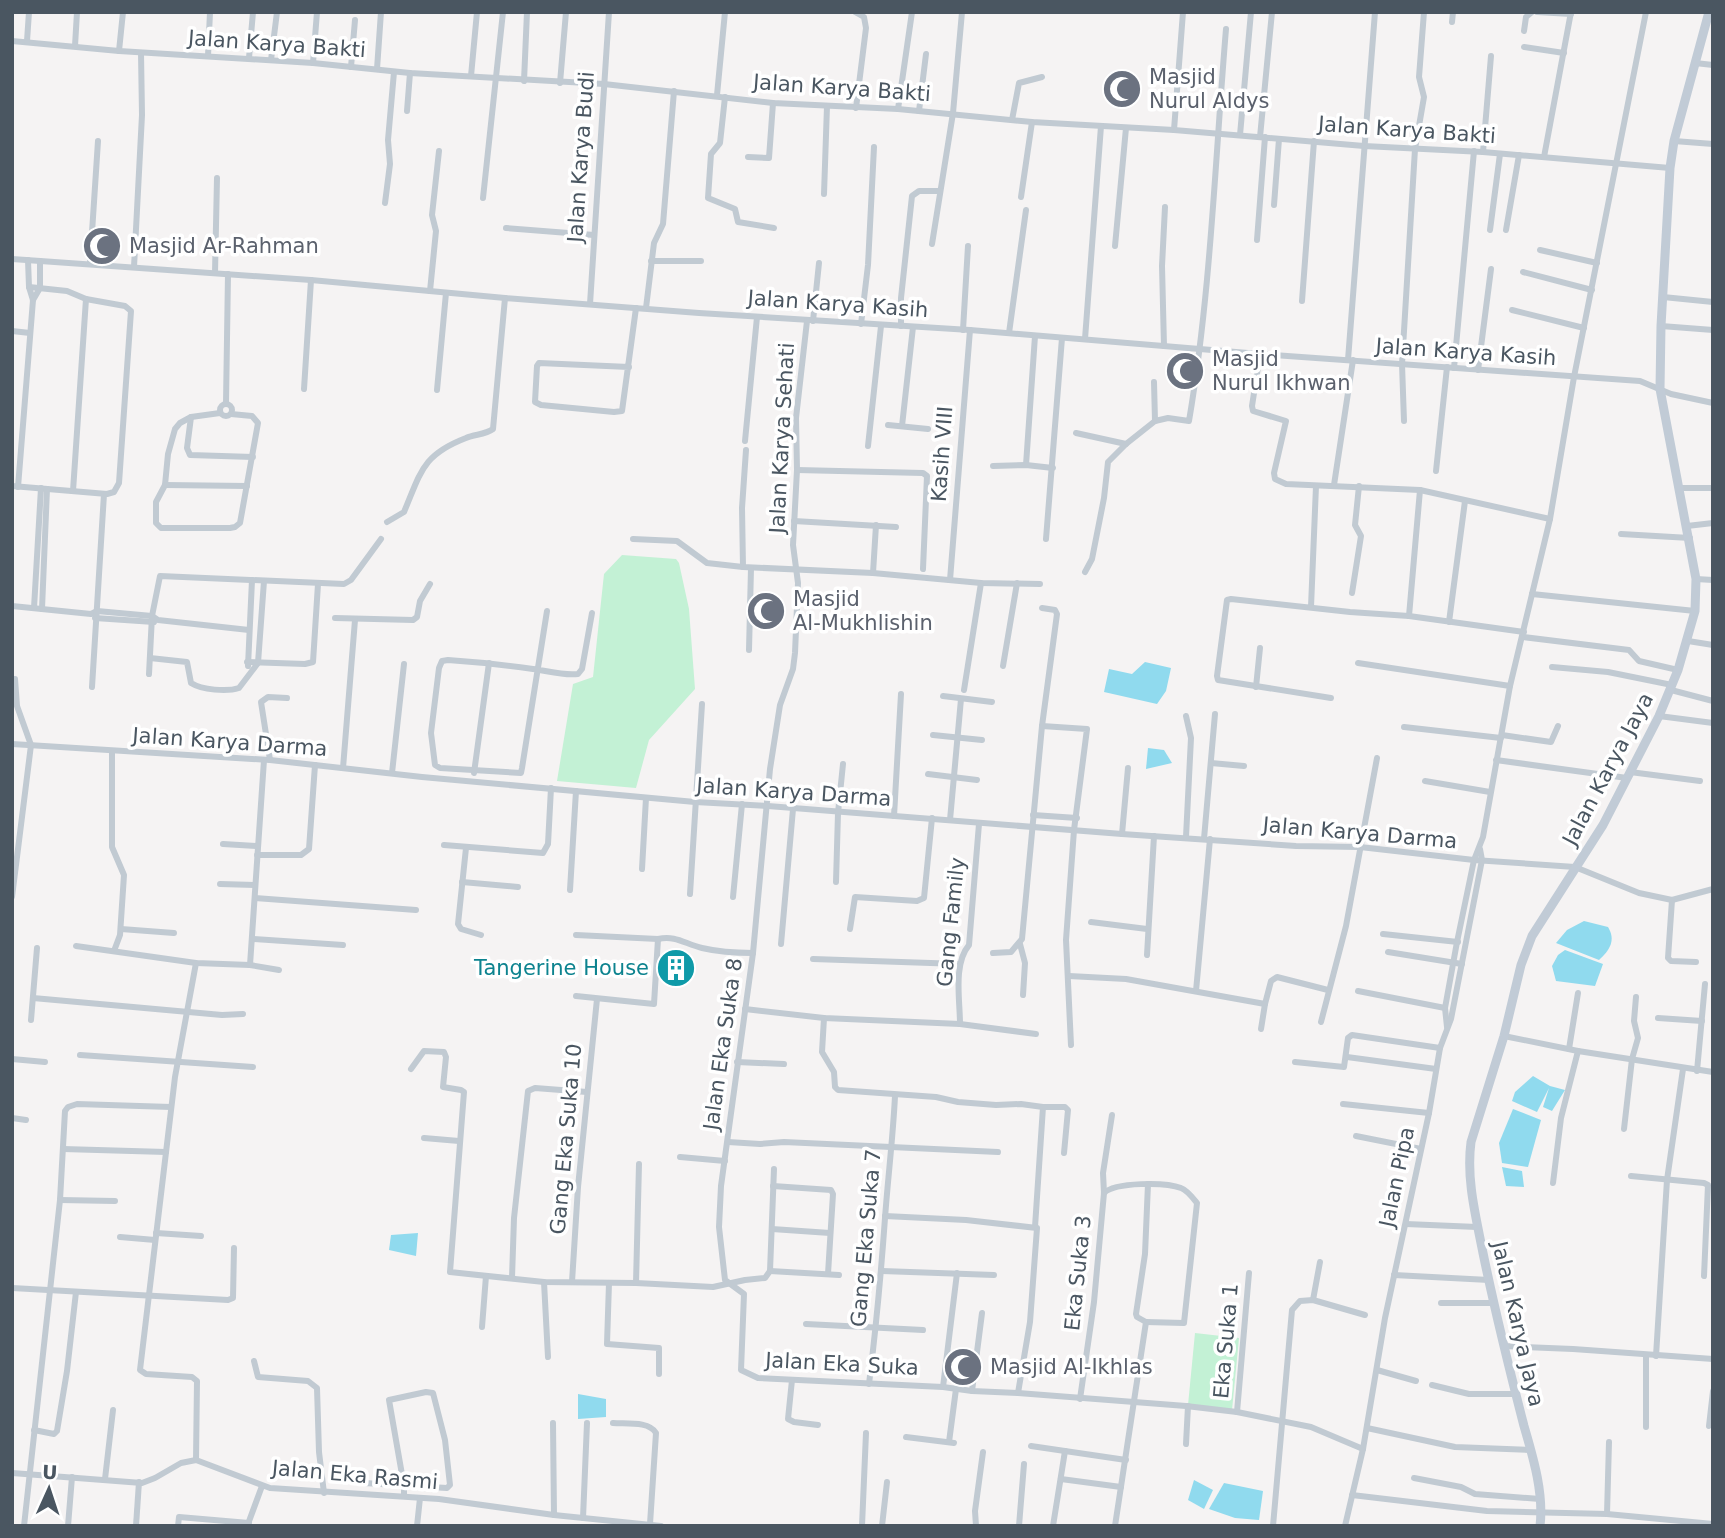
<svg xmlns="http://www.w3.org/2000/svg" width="1725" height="1538" font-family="'DejaVu Sans',sans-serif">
  <rect width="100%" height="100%" fill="#f5f3f3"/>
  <g fill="#c3f1d5">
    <polygon points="622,555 676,559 679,563 689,609 695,689 649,740 636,788 557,781 573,684 593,677 604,574"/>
    <polygon points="1195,1333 1239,1338 1232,1410 1188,1405"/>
  </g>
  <g fill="#90daee">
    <polygon points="1145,662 1171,668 1166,691 1157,704 1104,692 1109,669 1132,674"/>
    <polygon points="1148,748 1164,750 1172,763 1146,769"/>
    <path d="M1584 921 1608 927C1616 940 1610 950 1599 960L1556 943 1567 930Z"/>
    <polygon points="1565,950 1603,964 1595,986 1556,981 1552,966 1558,955"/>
    <polygon points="1533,1076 1550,1086 1565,1090 1552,1111 1543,1107 1549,1088 1537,1112 1512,1101 1515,1092"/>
    <polygon points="1513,1109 1541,1120 1528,1167 1502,1163 1499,1143"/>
    <polygon points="1502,1167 1522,1171 1524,1187 1506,1186"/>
    <polygon points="418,1233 416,1256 389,1250 391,1235"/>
    <polygon points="578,1394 606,1399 606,1417 578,1419"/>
    <polygon points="1194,1480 1213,1490 1204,1509 1188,1500"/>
    <polygon points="1224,1483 1263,1491 1259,1520 1235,1518 1209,1509"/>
  </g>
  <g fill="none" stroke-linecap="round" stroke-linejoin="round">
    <g stroke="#c1cad2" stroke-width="6">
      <polyline points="855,12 864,17 866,28 856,108"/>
      <polyline points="1537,12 1571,14"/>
      <polyline points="1452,22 1453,12"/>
      <polyline points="1524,31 1526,17 1532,12"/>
      <polyline points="12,41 119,51 313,63 410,73 604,84 773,103 898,109 1032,122 1174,130 1364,146 1483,152 1670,168"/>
      <polyline points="27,41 29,12"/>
      <polyline points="75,46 77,12"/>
      <polyline points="1524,47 1564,53"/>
      <polyline points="119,51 123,12"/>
      <polyline points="208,56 210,12"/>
      <polyline points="249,58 253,12"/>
      <polyline points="271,60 277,12"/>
      <polyline points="313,63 317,12"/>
      <polyline points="1695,63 1713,65"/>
      <polyline points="351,67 355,20"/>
      <polyline points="377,69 381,12"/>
      <polyline points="471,76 477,12"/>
      <polyline points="524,81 527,12"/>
      <polyline points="560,83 566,12"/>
      <polyline points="717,95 725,12"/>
      <polyline points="725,97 720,143 711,154 708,198 735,209 738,222 774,228"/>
      <polyline points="898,109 912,12"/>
      <polyline points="407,111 410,73"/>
      <polyline points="919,111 926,54"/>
      <polyline points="1012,120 1019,83 1042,77"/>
      <polyline points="1174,130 1183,12"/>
      <polyline points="1240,135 1251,12"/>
      <polyline points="1260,137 1272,12"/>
      <polyline points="1674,141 1713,144"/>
      <polyline points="1483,152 1491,56"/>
      <polyline points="748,157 769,158 773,103"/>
      <polyline points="1544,157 1571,12"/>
      <polyline points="824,194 827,106"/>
      <polyline points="1021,197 1032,122"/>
      <polyline points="483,198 503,12"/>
      <polyline points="385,203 390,164 388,140 394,72"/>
      <polyline points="1274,205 1279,139"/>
      <polyline points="506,228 594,235"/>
      <polyline points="1490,230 1500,154"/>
      <polyline points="1506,230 1519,155"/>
      <polyline points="1257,240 1265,137"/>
      <polyline points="932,244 953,113 962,12"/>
      <polyline points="1115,246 1126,128"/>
      <polyline points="1540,250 1597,263"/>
      <polyline points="12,259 311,280 505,298 699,313 970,330 1260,354 1640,381 1671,394 1713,403"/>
      <polyline points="651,261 701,261"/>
      <polyline points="90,263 98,141"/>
      <polyline points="134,267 142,115 141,53"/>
      <polyline points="1523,272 1592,290"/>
      <polyline points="215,273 217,178"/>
      <polyline points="430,291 436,231 432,215 439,151"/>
      <polyline points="1663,297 1713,302"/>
      <polyline points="33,300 40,288 40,261"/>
      <polyline points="1302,301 1314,141"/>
      <polyline points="590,304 609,12"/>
      <polyline points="646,308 654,243 663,224 674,91"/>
      <polyline points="1512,310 1584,328"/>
      <polyline points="807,321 796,418 797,470 793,545 798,583 795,653 793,669 780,705 770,769 753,953 721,1186 719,1227 725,1280 744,1294 741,1370 758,1378 943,1387 972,1391 1018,1393 1186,1406 1237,1412 1311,1427 1363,1449"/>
      <polyline points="813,321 819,263"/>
      <polyline points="861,324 868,265 874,147"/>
      <polyline points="901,326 901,298 912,196 919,191 940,191"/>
      <polyline points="1661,326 1713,330"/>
      <polyline points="963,330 968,246"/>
      <polyline points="12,331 30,333"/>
      <polyline points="1009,333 1026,210"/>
      <polyline points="1085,339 1101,126"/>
      <polyline points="1164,346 1162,266 1165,207"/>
      <polyline points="1260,354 1252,406 1253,411 1286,421 1274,473 1275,479 1286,484 1420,490 1550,519"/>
      <polyline points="1348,360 1375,12"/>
      <polyline points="629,367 539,363 537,366 535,402 541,405 614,412 622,411 636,308"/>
      <polyline points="1454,368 1474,151"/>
      <polyline points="1478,370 1491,269"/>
      <polyline points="1154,382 1155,421"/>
      <polyline points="304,389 311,280"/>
      <polyline points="437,390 446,293"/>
      <polyline points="226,403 228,274"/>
      <circle cx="226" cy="410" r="6"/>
      <polyline points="220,413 191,417 180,423 175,429 168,454 165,485 156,502 156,523 161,528 230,528 235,527 240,523 258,423 252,416 231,414"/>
      <polyline points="191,417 187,448 190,455 253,457"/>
      <polyline points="1404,421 1402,364 1415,149 1424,97 1419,77 1424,12"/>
      <polyline points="888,425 928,429"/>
      <polyline points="902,426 913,327"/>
      <polyline points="1076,433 1126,444"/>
      <polyline points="745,441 757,317"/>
      <polyline points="868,446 881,326"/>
      <polyline points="1026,465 1035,336"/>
      <polyline points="993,466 1026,465 1053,468"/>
      <polyline points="797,470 923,473 927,476 923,569"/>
      <polyline points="1436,471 1447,367"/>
      <polyline points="165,485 247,486"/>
      <polyline points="1334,485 1353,360"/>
      <polyline points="12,486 107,494 114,492 119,483 131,311 125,306 86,299 67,291 29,287"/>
      <polyline points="18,487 33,300 29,287 28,260"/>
      <polyline points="1679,488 1713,488"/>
      <polyline points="73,491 86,299"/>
      <polyline points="794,521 896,527"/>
      <path d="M387 522 404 512C421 472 422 455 466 438 475 434 485 435 493 429L505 298"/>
      <polyline points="1687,526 1713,523"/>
      <polyline points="1621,534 1690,538"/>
      <polyline points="633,539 677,541 707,563 743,567 873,573 981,583 1040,584"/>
      <polyline points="1046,539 1062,338"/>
      <polyline points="743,567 742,508 746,450"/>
      <path d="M1085 572 1092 559 1104 498 1108 462 1126 444 1155 421 1168 418 1189 421C1211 291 1215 160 1226 29"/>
      <polyline points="873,573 876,525"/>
      <polyline points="1696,579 1713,580"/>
      <polyline points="950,580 970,330"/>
      <polyline points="1352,593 1361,536 1355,525 1359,486"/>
      <polyline points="1532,594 1695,611"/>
      <polyline points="12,606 91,614 97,611 152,616 158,620 249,630"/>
      <polyline points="1311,607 1316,486"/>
      <polyline points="34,608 41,488"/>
      <polyline points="42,609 47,489"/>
      <path d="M547 611 522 768 521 773 440 768 435 765 431 733 439 668 442 661 448 660C477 662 505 665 533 669 548 671 564 676 578 674L582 669 592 613"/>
      <polyline points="1409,616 1420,490"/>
      <polyline points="95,618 154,622"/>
      <polyline points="335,618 413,620 417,617 420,601 430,584"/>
      <polyline points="1449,622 1465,501"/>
      <polyline points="1523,637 1629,650 1639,661 1678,670"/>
      <polyline points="1688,641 1713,645"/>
      <polyline points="749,650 751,568"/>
      <path d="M150 658 187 662 191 683C202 690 227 692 239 688L258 663 264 581"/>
      <polyline points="247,662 305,664 313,662 318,584"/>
      <polyline points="1358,663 1510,686"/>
      <polyline points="248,666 252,580"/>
      <polyline points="1003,666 1017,583"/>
      <polyline points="1552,667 1608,672 1672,685"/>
      <polyline points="149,674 152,616 160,576 344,584 351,580 381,539"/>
      <polyline points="92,687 104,494"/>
      <polyline points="1256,687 1260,648"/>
      <polyline points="964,690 981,583"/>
      <polyline points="1671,690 1713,701"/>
      <polyline points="943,696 992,702"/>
      <polyline points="1331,698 1218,680 1217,676 1227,600 1231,599 1350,612 1409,616 1524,632"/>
      <polyline points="1659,716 1713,723"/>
      <polyline points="1042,726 1087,729 1074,830 1066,940 1071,1045"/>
      <polyline points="1404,727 1501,738"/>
      <polyline points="933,735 982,740"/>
      <polyline points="1502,735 1551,742 1558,726"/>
      <polyline points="12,744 270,760 422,777 695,802 768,806 1122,834 1296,846 1360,847 1474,860 1575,867 1639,893 1672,900 1713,889"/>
      <polyline points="112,751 112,847 124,875 120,935 114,951"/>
      <polyline points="270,760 261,702 268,697 287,698"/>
      <polyline points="1496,760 1627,778"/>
      <polyline points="1211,763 1244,766"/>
      <polyline points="343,768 355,620"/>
      <polyline points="1630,772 1700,781"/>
      <polyline points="392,773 404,664"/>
      <polyline points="474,773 489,663"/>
      <polyline points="928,774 977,780"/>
      <polyline points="1425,781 1490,792"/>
      <polyline points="1033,815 1077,818"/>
      <polyline points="894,816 901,694"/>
      <polyline points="950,820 961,699"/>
      <polyline points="1122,834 1128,768"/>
      <polyline points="1186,837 1191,738 1186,716"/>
      <polyline points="1204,839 1215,714"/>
      <polyline points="223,844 257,846"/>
      <polyline points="444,845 543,853 548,844 551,788"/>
      <polyline points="466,848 458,924 461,929 481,935"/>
      <polyline points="257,855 301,855 309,849 315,765"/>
      <polyline points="642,869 646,798"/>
      <polyline points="462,882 518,887"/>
      <polyline points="836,882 838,813 843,764"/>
      <polyline points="220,884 255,885"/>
      <polyline points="570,890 576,791"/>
      <polyline points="690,894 702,704"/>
      <polyline points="12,897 31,745 17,706 15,679"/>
      <polyline points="733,897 742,804"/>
      <polyline points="255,898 416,910"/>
      <polyline points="1672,900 1668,958 1671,961 1696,962"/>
      <polyline points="1091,922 1147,929"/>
      <polyline points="121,929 174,933"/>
      <polyline points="850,929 855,897 917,901 924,898 932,818"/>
      <polyline points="1383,934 1458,942"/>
      <path d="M576 935 658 939C676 935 685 944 702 948 719 952 735 953 753 953"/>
      <polyline points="253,939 343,945"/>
      <polyline points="781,944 793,809"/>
      <polyline points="1020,944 1025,963 1023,995"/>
      <polyline points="76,946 196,963 250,965 279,970"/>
      <polyline points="1388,952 1462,964"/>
      <polyline points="993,953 1011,952 1022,939 1042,726 1057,614 1055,610 1042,608"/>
      <polyline points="1147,955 1154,836"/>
      <polyline points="813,959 960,964"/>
      <polyline points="250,965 264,760"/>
      <polyline points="1069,976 1126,979 1265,1004 1271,981 1277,977 1328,990"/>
      <polyline points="1196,991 1210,839"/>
      <polyline points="1358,991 1445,1008"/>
      <polyline points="576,996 654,1004 658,939"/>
      <polyline points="33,998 222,1015 243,1014"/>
      <polyline points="745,1009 824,1018 960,1024 1036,1034"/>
      <polyline points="824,1018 822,1052 834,1072 835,1087 838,1090 936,1097 958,1102 996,1105 1021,1104 1043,1107"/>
      <polyline points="1658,1018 1702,1021"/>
      <polyline points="31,1020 37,948"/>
      <polyline points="1321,1022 1346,926 1377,758"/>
      <path d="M960 1024C960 1000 953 964 969 945L979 824"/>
      <polyline points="1447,1027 1445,1008 1457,942 1474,860 1483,837 1510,686 1550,519 1574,377 1646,12"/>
      <polyline points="1261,1029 1265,1004"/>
      <polyline points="1504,1036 1578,1051 1713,1072"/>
      <polyline points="1569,1049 1578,993"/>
      <polyline points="80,1055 253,1067"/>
      <polyline points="1347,1057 1436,1069"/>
      <polyline points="12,1059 45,1062"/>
      <polyline points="737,1062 784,1064"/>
      <polyline points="1295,1062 1344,1067 1348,1038 1352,1035 1440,1048"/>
      <polyline points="411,1069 424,1051 444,1052 446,1057 443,1087 461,1090 464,1092 450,1272 544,1282 636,1283 713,1287 745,1280 765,1278 770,1271 774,1169"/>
      <polyline points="1697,1071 1705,984"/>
      <polyline points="1343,1104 1429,1113"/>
      <polyline points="12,1118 26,1120"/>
      <polyline points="1624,1129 1632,1059 1638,1038 1634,1021 1636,997"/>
      <polyline points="1356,1136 1421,1149"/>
      <polyline points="424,1138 459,1141"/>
      <polyline points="728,1142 760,1144 784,1142 998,1152"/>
      <polyline points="63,1149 166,1152"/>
      <polyline points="680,1157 725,1161"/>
      <polyline points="1631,1176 1704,1183 1708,1185 1704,1276"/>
      <polyline points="1553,1183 1561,1118 1578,1051"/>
      <polyline points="773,1186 831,1190 833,1194 828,1274"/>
      <path d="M1104 1193C1115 1182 1166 1182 1181 1188 1187 1190 1193 1198 1197 1203L1184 1323 1146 1322"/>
      <polyline points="60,1200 115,1201"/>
      <polyline points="885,1216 966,1220 1037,1228 1030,1322 1018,1393"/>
      <polyline points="1406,1224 1477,1227"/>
      <polyline points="1035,1227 1043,1107 1065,1107 1068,1110 1064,1153"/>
      <polyline points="772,1229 830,1233"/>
      <polyline points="156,1233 201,1236"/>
      <polyline points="120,1237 155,1240"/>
      <polyline points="770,1271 839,1275"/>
      <polyline points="882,1271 994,1275"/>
      <polyline points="1394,1275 1489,1280"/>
      <polyline points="512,1278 514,1218 528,1091 535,1088 587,1092"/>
      <polyline points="544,1282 548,1357"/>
      <polyline points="572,1282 578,1187 597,999"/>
      <polyline points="609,1283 607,1344 659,1348 659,1374"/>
      <polyline points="636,1283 639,1164"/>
      <polyline points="12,1288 228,1300 233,1298 234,1248"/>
      <polyline points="1313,1300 1320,1262"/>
      <polyline points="1441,1303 1494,1303"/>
      <polyline points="806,1324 923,1330"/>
      <polyline points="482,1327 486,1276"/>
      <polyline points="1503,1346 1573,1349 1713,1359"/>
      <polyline points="1646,1355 1646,1427"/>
      <polyline points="1656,1356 1667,1180 1683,1069"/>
      <polyline points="254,1361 258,1377 308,1381 317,1388 319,1452 324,1493"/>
      <polyline points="1377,1370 1416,1381"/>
      <polyline points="792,1380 788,1419 794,1422 818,1425"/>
      <path d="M869 1384C876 1328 881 1274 885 1218 888 1177 893 1137 895 1096"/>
      <polyline points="1432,1385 1469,1394 1517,1394"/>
      <polyline points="943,1387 957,1273"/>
      <polyline points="972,1391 982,1313"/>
      <polyline points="1080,1399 1094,1302 1104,1193 1103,1173 1112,1115"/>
      <polyline points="1237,1412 1249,1273"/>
      <polyline points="553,1423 554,1515"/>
      <path d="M613 1423C627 1424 649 1421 656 1433L650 1524"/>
      <polyline points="1709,1426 1713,1391"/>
      <polyline points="1367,1428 1455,1447 1531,1450"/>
      <polyline points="34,1430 54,1434 57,1431 67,1371 76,1292"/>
      <polyline points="906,1437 954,1443"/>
      <polyline points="949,1442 956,1389"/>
      <polyline points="1186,1444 1188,1406"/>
      <polyline points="1031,1446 1126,1460"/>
      <polyline points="196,1460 197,1381 192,1377 146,1374 140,1370 175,1077 196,963"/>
      <polyline points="12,1473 142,1483 155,1478 181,1463 196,1460 270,1488 439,1499 554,1515 661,1526"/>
      <polyline points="1414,1478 1461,1487 1475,1494 1540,1499"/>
      <polyline points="105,1479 113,1410"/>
      <polyline points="1061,1479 1121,1487"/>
      <polyline points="364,1483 447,1488 450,1485 445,1440 433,1393 426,1392 389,1400 404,1486 404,1496"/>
      <polyline points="1352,1495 1487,1511 1607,1514 1713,1524"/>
      <polyline points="1607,1514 1609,1442"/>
      <polyline points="583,1518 587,1423"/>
      <polyline points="248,1524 262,1486"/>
      <polyline points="24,1526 60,1200 65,1111 68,1107 77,1104 171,1107"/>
      <polyline points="68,1526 72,1477"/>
      <polyline points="136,1526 139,1482"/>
      <polyline points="178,1526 179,1517 249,1523"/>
      <polyline points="417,1526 420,1498"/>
      <polyline points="862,1526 866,1433"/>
      <polyline points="882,1526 887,1482"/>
      <polyline points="976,1526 975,1511 983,1452"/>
      <polyline points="1019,1526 1024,1464"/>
      <polyline points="1053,1526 1065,1451"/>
      <polyline points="1115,1526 1146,1322 1137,1317 1136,1314 1145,1254 1148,1184"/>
      <polyline points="1273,1526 1292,1310 1300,1301 1313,1300 1365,1315"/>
      <polyline points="1345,1526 1363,1449 1385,1318 1429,1113 1440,1048 1451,1019 1482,860 1480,849"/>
    </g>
    <path stroke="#c1cbd6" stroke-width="9" d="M1540 1526C1544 1493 1533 1457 1524 1426 1509 1368 1495 1311 1483 1253 1476 1217 1466 1179 1471 1142L1504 1036 1521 965 1532 936 1603 825 1659 716 1678 670 1695 611 1696 579 1660 389 1661 326 1670 168 1674 141 1709 12"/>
  </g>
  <defs>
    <g id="mosque-disc" transform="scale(2.0125)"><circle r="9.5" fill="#6b7280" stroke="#fff"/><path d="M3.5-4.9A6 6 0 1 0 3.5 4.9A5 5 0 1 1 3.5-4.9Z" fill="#fff"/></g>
    <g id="building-disc" transform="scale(2.0125)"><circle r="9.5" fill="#0f9aa8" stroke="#fff"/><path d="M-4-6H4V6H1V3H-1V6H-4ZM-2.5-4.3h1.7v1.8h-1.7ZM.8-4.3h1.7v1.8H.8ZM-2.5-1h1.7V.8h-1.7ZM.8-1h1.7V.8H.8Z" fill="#fff"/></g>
  </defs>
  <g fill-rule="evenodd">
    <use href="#mosque-disc" x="1122" y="89"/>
    <use href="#mosque-disc" x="102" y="246"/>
    <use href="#mosque-disc" x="1185" y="371"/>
    <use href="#mosque-disc" x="766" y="611"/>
    <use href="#building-disc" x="676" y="968"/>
    <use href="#mosque-disc" x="963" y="1367"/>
  </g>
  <g text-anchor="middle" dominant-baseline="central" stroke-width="7" stroke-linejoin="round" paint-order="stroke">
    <g font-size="21" fill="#4a5661" stroke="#fff">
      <text transform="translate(277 44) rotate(4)">Jalan Karya Bakti</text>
      <text transform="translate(842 88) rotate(4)">Jalan Karya Bakti</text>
      <text transform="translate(1407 130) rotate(4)">Jalan Karya Bakti</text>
      <text transform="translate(581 157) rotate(-86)">Jalan Karya Budi</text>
      <text transform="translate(838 304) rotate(4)">Jalan Karya Kasih</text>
      <text transform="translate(1466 352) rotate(4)">Jalan Karya Kasih</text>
      <text transform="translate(782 438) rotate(-87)">Jalan Karya Sehati</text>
      <text transform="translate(942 454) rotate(-86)">Kasih VIII</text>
      <text transform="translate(230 742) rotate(4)">Jalan Karya Darma</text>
      <text transform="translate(1608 769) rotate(-62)">Jalan Karya Jaya</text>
      <text transform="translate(794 792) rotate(4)">Jalan Karya Darma</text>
      <text transform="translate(1360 833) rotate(5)">Jalan Karya Darma</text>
      <text transform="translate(951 922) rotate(-84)">Gang Family</text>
      <text transform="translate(723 1044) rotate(-82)">Jalan Eka Suka 8</text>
      <text transform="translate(566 1139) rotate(-85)">Gang Eka Suka 10</text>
      <text transform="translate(1397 1177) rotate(-78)">Jalan Pipa</text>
      <text transform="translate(866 1238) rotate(-85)">Gang Eka Suka 7</text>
      <text transform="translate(1078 1273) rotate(-84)">Eka Suka 3</text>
      <text transform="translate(1518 1324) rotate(77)">Jalan Karya Jaya</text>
      <text transform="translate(1226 1341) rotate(-85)">Eka Suka 1</text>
      <text transform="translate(842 1364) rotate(3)">Jalan Eka Suka</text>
      <text transform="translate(355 1475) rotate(5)">Jalan Eka Rasmi</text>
    </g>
    <g font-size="21" fill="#5b616d" stroke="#fff" text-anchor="start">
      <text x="1149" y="77">Masjid<tspan x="1149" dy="24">Nurul Aldys</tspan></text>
      <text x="129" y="246">Masjid Ar-Rahman</text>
      <text x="1212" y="359">Masjid<tspan x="1212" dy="24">Nurul Ikhwan</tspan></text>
      <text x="793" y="599">Masjid<tspan x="793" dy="24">Al-Mukhlishin</tspan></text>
      <text x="990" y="1367">Masjid Al-Ikhlas</text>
    </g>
    <g font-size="21" fill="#0d838f" stroke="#fff" text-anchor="end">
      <text x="649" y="968">Tangerine House</text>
    </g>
  </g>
  <rect width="1725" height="1538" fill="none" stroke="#4a5661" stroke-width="28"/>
  <g transform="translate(49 1489) rotate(3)" stroke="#ffffff" stroke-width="5" paint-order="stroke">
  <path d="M0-5L12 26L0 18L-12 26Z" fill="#4a5661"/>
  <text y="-10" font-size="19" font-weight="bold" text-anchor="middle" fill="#4a5661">U</text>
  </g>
</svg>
